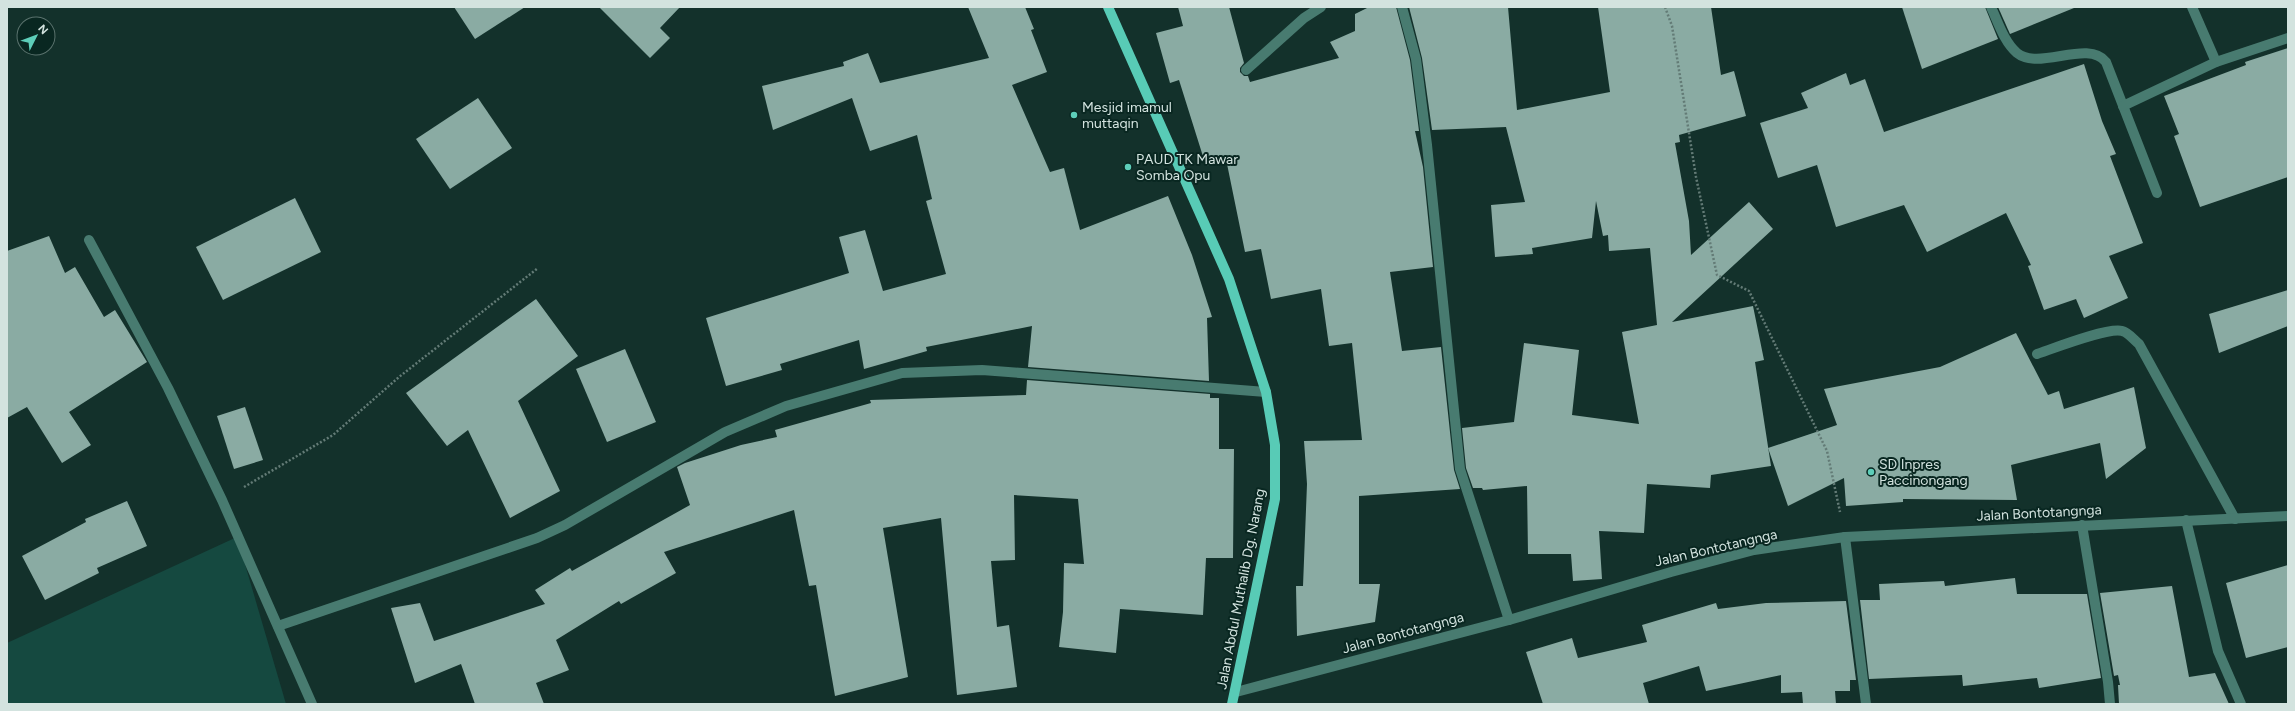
<svg xmlns="http://www.w3.org/2000/svg" width="2295" height="711" font-family="Figtree,sans-serif">
  <rect width="100%" height="100%" fill="#13312b"/>
  <polygon fill="#154940" points="237,537 286,704 7,704 7,643"/>
  <g fill="#8aaba3">
    <polygon points="454,7 525,7 475,39"/>
    <polygon points="599,7 680,7 660,28 670,38 650,58"/>
    <polygon points="968,7 1025,7 1034,29 1031,30 1047,72 1012,85 1050,172 1064,168 1080,230 1168,196 1192,255 1212,317 1207,318 1209,381 1028,367 1032,326 926,347 927,351 864,369 859,340 780,364 782,370 726,386 706,318 849,273 839,237 865,230 883,291 946,274 926,201 932,199 917,135 870,151 852,98 773,130 762,86 844,66 843,62 868,53 880,83 989,58"/>
    <polygon points="1178,7 1229,7 1244,63 1240,68 1240,72 1244,76 1248,76 1250,82 1339,58 1330,42 1355,31 1355,14 1369,7 1396,7 1410,60 1419,131 1415,131 1423,167 1433,267 1390,272 1402,351 1441,347 1454,470 1460,489 1359,496 1359,584 1380,584 1375,622 1297,636 1296,586 1303,586 1307,484 1304,441 1362,440 1352,343 1329,346 1321,289 1271,299 1261,249 1245,252 1226,159 1206,166 1179,80 1170,83 1156,33 1183,26"/>
    <polygon points="1409,7 1508,7 1517,110 1610,92 1598,7 1711,7 1721,75 1734,71 1746,116 1679,135 1680,142 1675,143 1689,221 1691,255 1749,202 1773,229 1672,322 1753,306 1764,360 1755,362 1771,466 1711,475 1710,488 1647,484 1644,533 1599,531 1602,579 1573,581 1571,554 1528,554 1527,486 1483,490 1482,488 1473,488 1466,468 1462,428 1514,422 1524,343 1579,350 1572,415 1639,424 1622,332 1657,325 1650,248 1609,251 1608,235 1603,236 1596,201 1592,238 1532,248 1533,254 1495,257 1491,205 1525,202 1506,127 1432,130 1422,58"/>
    <polygon points="1902,7 1985,7 1998,39 1922,69"/>
    <polygon points="1998,7 2073,7 2074,8 2010,34"/>
    <polygon points="2288,48 2288,177 2200,207 2174,136 2179,134 2164,96 2246,65 2245,62"/>
    <polygon points="2084,64 2102,121 2116,154 2110,156 2143,243 2109,256 2128,298 2084,318 2076,299 2044,310 2028,266 2031,265 2006,213 1927,252 1904,205 1836,227 1817,165 1778,178 1760,123 1808,108 1801,93 1846,73 1850,85 1865,79 1884,132"/>
    <polygon points="478,98 512,148 450,189 416,139"/>
    <polygon points="295,198 321,252 223,300 196,247"/>
    <polygon points="49,236 65,273 75,267 104,317 115,310 147,362 69,412 91,445 62,463 27,407 7,418 7,251"/>
    <polygon points="2288,290 2288,326 2219,353 2209,314"/>
    <polygon points="536,299 578,356 518,401 560,491 510,518 468,430 447,446 406,393"/>
    <polygon points="2016,333 2048,395 2059,391 2064,409 2134,387 2146,448 2106,479 2100,443 2011,465 2017,500 1903,499 1903,502 1846,506 1844,478 1788,506 1768,448 1837,425 1824,389 1940,367"/>
    <polygon points="625,349 656,422 607,442 576,369"/>
    <polygon points="1027,380 1210,394 1210,398 1219,398 1219,449 1234,449 1233,558 1206,558 1203,615 1120,609 1116,653 1059,647 1063,612 1064,563 1084,564 1078,499 1014,495 1015,560 991,561 997,627 1009,625 1017,687 957,695 941,518 883,528 908,677 835,696 816,585 809,586 794,510 664,552 676,573 621,604 619,601 556,640 569,670 536,683 544,704 475,704 461,664 415,683 391,608 420,603 434,641 545,604 535,590 570,568 572,571 690,505 677,467 685,463 741,445 777,437 775,430 871,403 870,400 1026,395"/>
    <polygon points="245,407 263,460 234,469 217,416"/>
    <polygon points="127,501 147,546 97,568 99,573 45,600 22,556 86,522 85,519"/>
    <polygon points="2288,565 2288,647 2246,658 2226,583"/>
    <polygon points="2015,578 2017,594 2087,594 2101,678 2039,688 2037,678 1963,686 1962,675 1869,679 1860,600 1880,600 1879,584 1944,581 1945,586"/>
    <polygon points="2172,586 2189,677 2215,673 2229,704 2119,704 2118,685 2120,685 2118,675 2114,676 2100,593"/>
    <polygon points="1846,601 1856,680 1850,680 1850,691 1835,691 1836,704 1803,704 1802,692 1781,693 1781,675 1706,691 1699,666 1643,683 1649,704 1543,704 1526,652 1572,638 1578,658 1647,642 1642,625 1716,603 1718,609 1766,603"/>
  </g>
  <g fill="none" stroke-linecap="round" stroke-linejoin="round">
    <g stroke="#637b76" stroke-width="2.5" stroke-dasharray="2 2" stroke-linecap="butt">
      <polyline points="1665,7 1672,26 1696,177 1717,275 1749,291 1827,451 1840,512"/>
      <polyline points="244,487 333,435 399,377 538,268"/>
    </g>
    <g stroke="#487b70" stroke-width="10">
      <polyline points="1402,7 1416,59 1427,145 1460,469 1509,620"/>
      <path d="M1991 7C1998 22 2004 42 2017 53 2039 71 2088 39 2106 62L2157 193"/>
      <polyline points="2192,7 2216,62"/>
      <polyline points="1246,70 1304,18 1321,7"/>
      <polyline points="2123,106 2216,62 2288,38"/>
      <polyline points="89,240 168,388 222,500 312,704"/>
      <path d="M2037 354C2052 349 2108 327 2122 331 2128 332 2134 340 2139 344L2235 519"/>
      <polyline points="2186,520 2218,651 2241,704"/>
      <polyline points="2082,525 2108,682 2110,704"/>
      <polyline points="1845,537 1866,704"/>
      <polyline points="278,626 537,538 565,525 725,432 786,406 902,373 982,370 1266,392"/>
      <polyline points="1236,692 1509,620 1671,572 1754,550 1845,537 2288,516"/>
    </g>
    <polyline stroke="#58cbb6" stroke-width="10" points="1108,7 1229,279 1266,392 1275,445 1275,499 1232,704"/>
  </g>
  <g fill="#5dceb9" stroke="#092721" stroke-width="1.5">
    <circle cx="1074" cy="115" r="4"/>
    <circle cx="1128" cy="167" r="4"/>
    <circle cx="1871" cy="472" r="4"/>
  </g>
  <g text-anchor="middle" dominant-baseline="central" stroke-width="4" stroke-linejoin="round" paint-order="stroke">
    <g font-size="14" fill="#d3e3df" stroke="#092721" text-anchor="start">
      <text x="1082" y="107">Mesjid imamul<tspan x="1082" dy="16">muttaqin</tspan></text>
      <text x="1136" y="159">PAUD TK Mawar<tspan x="1136" dy="16">Somba Opu</tspan></text>
      <text x="1879" y="464">SD Inpres<tspan x="1879" dy="16">Paccinongang</tspan></text>
    </g>
    <g font-size="14" fill="#d3e3df" stroke="#092721">
      <text transform="translate(2039 513) rotate(-3)">Jalan Bontotangnga</text>
      <text transform="translate(1716 548) rotate(-13)">Jalan Bontotangnga</text>
      <text transform="translate(1241 589) rotate(-79)">Jalan Abdul Muthalib Dg. Narang</text>
      <text transform="translate(1403 633) rotate(-15)">Jalan Bontotangnga</text>
    </g>
  </g>
  <rect width="2295" height="711" fill="none" stroke="#d3e3df" stroke-width="16"/>
  <g transform="translate(36 36) rotate(48)"><circle r="19" fill="#092721" stroke="#5a726d"/>
  <path d="M0-3L7 15L0 10L-7 15Z" fill="#5dceb9"/>
  <text y="-6" font-size="11" font-weight="bold" text-anchor="middle" fill="#d3e3df">N</text>
  </g>
</svg>
